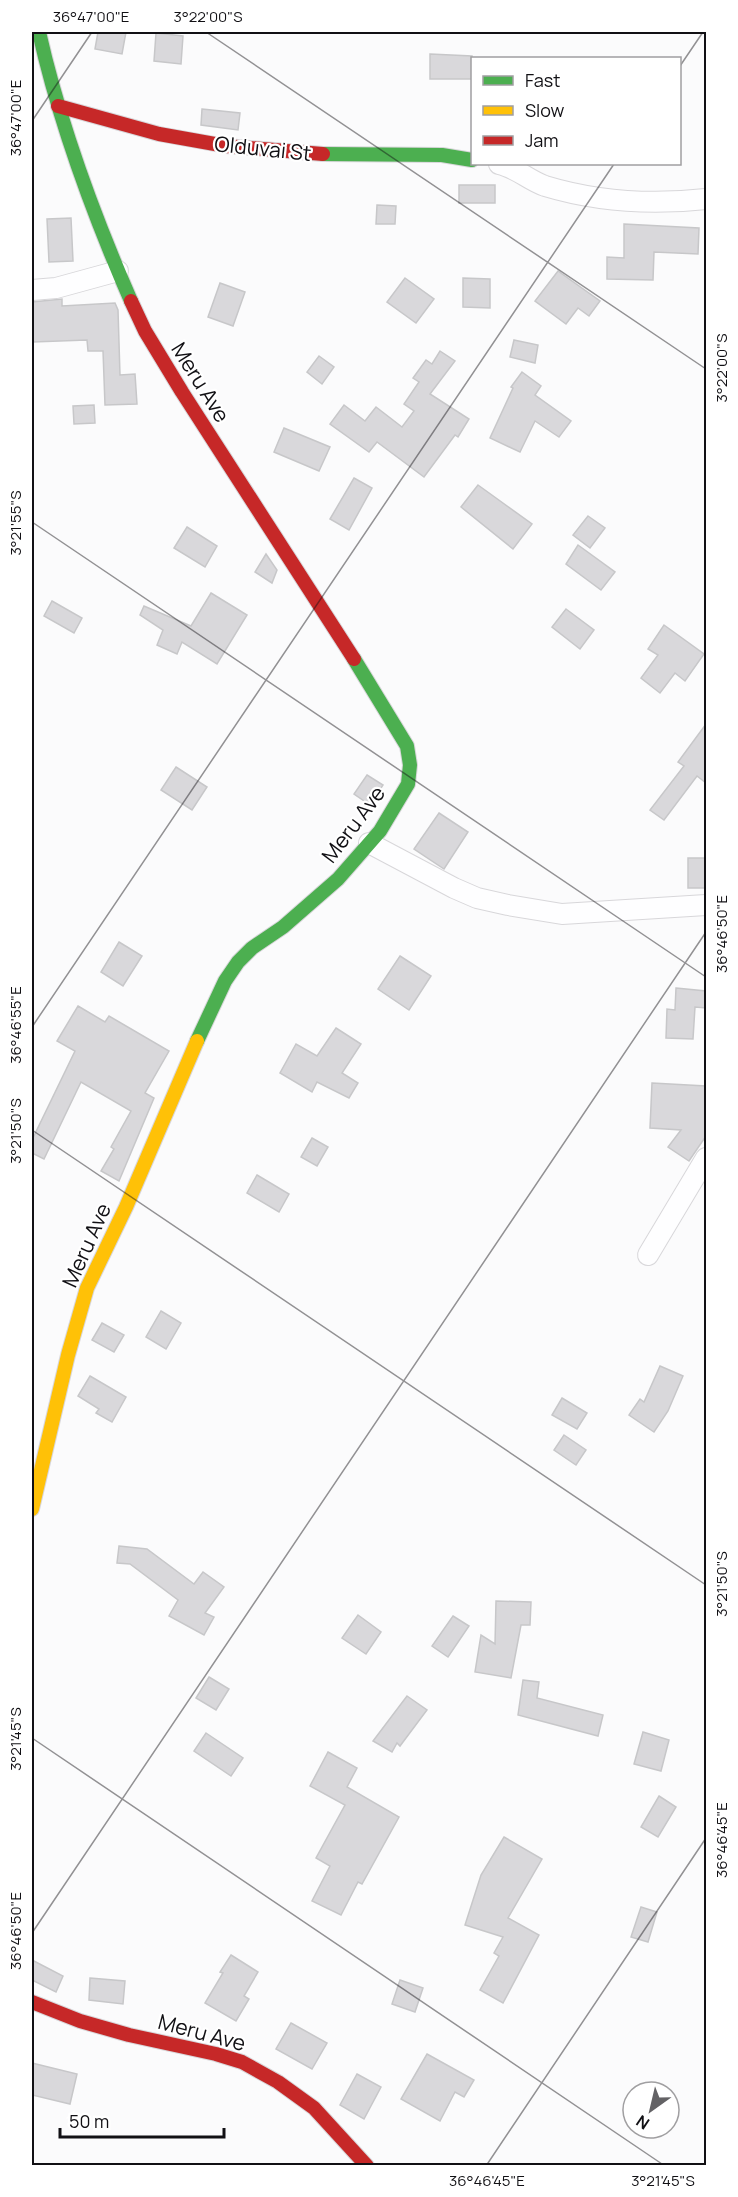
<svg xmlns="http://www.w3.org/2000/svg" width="738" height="2197" font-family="Manrope,sans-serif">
  <rect width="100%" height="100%" fill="#fbfbfc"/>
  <g fill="#d9d8db" stroke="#c7c7c9" stroke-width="1.5">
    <polygon points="98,32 126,32 122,54 95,49"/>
    <polygon points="156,33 183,36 181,64 154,61"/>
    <polygon points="430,54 472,56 472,79 430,79"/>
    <polygon points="202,109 240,113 238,130 201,125"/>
    <rect x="459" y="185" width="36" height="18"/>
    <polygon points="377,205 396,206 395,224 376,224"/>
    <polygon points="71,218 73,261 49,262 47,219"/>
    <polygon points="624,224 699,228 698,254 654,252 653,280 607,279 607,257 624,258"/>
    <polygon points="558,271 600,301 589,316 578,308 566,324 535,301"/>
    <polygon points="405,278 434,299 416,323 387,302"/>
    <polygon points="463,278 490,279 490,308 463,307"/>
    <polygon points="220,283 245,292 233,326 208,317"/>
    <polygon points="62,299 62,306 115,303 118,310 120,375 135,374 137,404 105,405 103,351 88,351 87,340 33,342 32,302"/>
    <polygon points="514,340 538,345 535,363 510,357"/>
    <polygon points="440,351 455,361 430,394 469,419 458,437 455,435 424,477 377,442 369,452 330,424 344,405 365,421 376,407 402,427 414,411 404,404 419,382 413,378 426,360 432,364"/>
    <polygon points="319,356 334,367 322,384 307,372"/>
    <polygon points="522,372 541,386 535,395 571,421 559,437 535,421 520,452 490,438 513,388 511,387"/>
    <polygon points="94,405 95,423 74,424 73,406"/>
    <polygon points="284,428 330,447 319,471 274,452"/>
    <polygon points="354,478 372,488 349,530 330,519"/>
    <polygon points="478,485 532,524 513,549 461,507"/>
    <polygon points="588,516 605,528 590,548 573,535"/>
    <polygon points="187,527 217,546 205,567 174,548"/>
    <polygon points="578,545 615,572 601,590 566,564"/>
    <polygon points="266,554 277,570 272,583 255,572"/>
    <polygon points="211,593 247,615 217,664 182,642 177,654 157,645 163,630 140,615 144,606 191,626"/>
    <polygon points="52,601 82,618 74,633 44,616"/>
    <polygon points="566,609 594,630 580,649 552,627"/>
    <polygon points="664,625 704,654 685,681 675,673 660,693 641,678 658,655 648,649"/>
    <polygon points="706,724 706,783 697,776 664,820 650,810 684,766 678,762"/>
    <polygon points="176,767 207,787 192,810 161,790"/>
    <polygon points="367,775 383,785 370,805 354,794"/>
    <polygon points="439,813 468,832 444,869 414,849"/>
    <rect x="688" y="858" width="18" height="30"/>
    <polygon points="119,942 142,956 123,986 101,972"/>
    <polygon points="400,956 431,976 409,1010 378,989"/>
    <polygon points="676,988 706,991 706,1008 695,1007 693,1039 666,1038 667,1009 675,1010"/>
    <polygon points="78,1006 105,1022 109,1016 169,1051 145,1093 154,1098 119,1181 101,1171 114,1149 111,1147 131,1111 81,1082 44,1159 32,1153 32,1140 75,1051 57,1041"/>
    <polygon points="336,1028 361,1044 342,1073 358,1083 349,1098 317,1082 312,1092 280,1073 296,1044 317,1056"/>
    <polygon points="652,1083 706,1086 706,1136 689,1161 668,1147 681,1130 650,1128"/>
    <polygon points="312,1138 328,1147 317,1166 301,1157"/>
    <polygon points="257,1175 289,1194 279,1212 247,1193"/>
    <polygon points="161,1311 181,1323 166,1349 146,1337"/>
    <polygon points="102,1323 124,1335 114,1352 92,1340"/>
    <polygon points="660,1366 683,1376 668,1411 654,1432 629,1415 640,1399 644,1402"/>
    <polygon points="90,1376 126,1397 112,1422 96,1413 99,1409 78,1396"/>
    <polygon points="562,1398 587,1413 577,1429 552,1415"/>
    <polygon points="564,1435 586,1450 576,1465 554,1450"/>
    <polygon points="119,1546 147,1549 194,1584 203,1572 224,1587 205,1613 214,1617 204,1635 169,1616 178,1600 130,1564 117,1563"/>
    <polygon points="496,1601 531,1602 530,1625 521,1625 511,1678 475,1672 481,1635 495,1644"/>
    <polygon points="358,1615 381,1632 366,1654 342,1638"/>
    <polygon points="453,1616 469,1626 448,1657 432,1646"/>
    <polygon points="209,1677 229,1689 216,1710 196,1698"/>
    <polygon points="523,1680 539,1682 537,1698 603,1715 598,1736 518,1715"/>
    <polygon points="407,1696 427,1710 400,1746 397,1743 392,1752 373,1741"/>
    <polygon points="643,1732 669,1740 661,1771 634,1764"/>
    <polygon points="206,1733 243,1758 231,1776 194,1751"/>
    <polygon points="328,1752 357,1768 347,1787 399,1817 362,1884 358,1882 341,1915 312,1901 330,1866 316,1858 345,1805 310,1786"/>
    <polygon points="659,1796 676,1807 658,1837 641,1827"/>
    <polygon points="504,1837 542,1859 508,1918 539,1935 503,2003 480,1990 499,1956 494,1953 503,1937 465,1925 481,1875"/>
    <polygon points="641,1907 657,1912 648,1942 631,1937"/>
    <polygon points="231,1955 258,1972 244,1996 249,1999 236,2021 205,2003 223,1973 220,1972"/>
    <polygon points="32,1960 63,1976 56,1992 32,1980"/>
    <polygon points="90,1978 125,1981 123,2004 89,2000"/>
    <polygon points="400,1980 423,1988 415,2012 392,2004"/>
    <polygon points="291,2023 327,2043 312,2069 276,2049"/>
    <polygon points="427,2054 474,2080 464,2097 455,2092 440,2121 401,2099"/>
    <polygon points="32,2063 77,2074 70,2104 32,2095"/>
    <polygon points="357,2074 381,2087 364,2119 340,2105"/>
  </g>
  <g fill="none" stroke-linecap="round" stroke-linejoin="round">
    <g stroke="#d8d7da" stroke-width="22">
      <g id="street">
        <path d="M499 164C517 168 528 180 545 186 598 202 652 205 706 199"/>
        <polyline points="32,290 56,288 118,271"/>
        <polyline points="369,843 454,888 477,898 508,905 562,914 706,905"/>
        <polyline points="648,1255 706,1158"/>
      </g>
    </g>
    <g stroke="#d8d7da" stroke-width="16">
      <g id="fast">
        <path d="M39 32C60 125 93 214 131 301"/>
        <polyline points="323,154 442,155 472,160"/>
        <polyline points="197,1041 225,981 238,962 252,948 283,927 338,879 380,831 408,784 410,765 407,746 354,659"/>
      </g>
    </g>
    <g stroke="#d8d7da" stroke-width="16">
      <polyline id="slow" points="32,1509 68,1355 87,1288 126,1207 197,1041"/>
    </g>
    <g stroke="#d8d7da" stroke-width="16">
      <g id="jam">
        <polyline points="58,106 159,134 226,146 323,154"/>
        <polyline points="131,301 145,331 182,392 354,659"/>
        <polyline points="32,2002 80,2021 129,2035 216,2054 242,2062 278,2082 314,2108 367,2166"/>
      </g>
    </g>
    <use href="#street" stroke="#fefeff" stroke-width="20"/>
    <use href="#fast" stroke="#4caf50" stroke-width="14"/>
    <use href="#slow" stroke="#ffc107" stroke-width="14"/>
    <use href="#jam" stroke="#c62828" stroke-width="14"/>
  </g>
  <path fill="none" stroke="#111014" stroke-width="1.5" stroke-opacity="0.45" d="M206 32 706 369M680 66 703 32M32 121 92 32M32 522 706 977M32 1027 614 164M32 1130 706 1585M32 1738 665 2166M32 1933 706 932M486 2166 706 1838"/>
  <g text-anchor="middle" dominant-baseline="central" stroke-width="4.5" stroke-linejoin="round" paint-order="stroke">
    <g font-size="21" fill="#111014" stroke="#fff">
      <text transform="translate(263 148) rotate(6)">Olduvai St</text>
      <text transform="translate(201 382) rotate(58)">Meru Ave</text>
      <text transform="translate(353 824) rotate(-53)">Meru Ave</text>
      <text transform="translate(86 1245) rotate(-66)">Meru Ave</text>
      <text transform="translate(202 2032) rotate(15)">Meru Ave</text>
    </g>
  </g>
  <rect width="738" height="2197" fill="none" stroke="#ffffff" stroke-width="66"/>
  <rect x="471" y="57" width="210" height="108" fill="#ffffff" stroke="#a09fa1" stroke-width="1.5"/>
  <rect x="483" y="76" width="30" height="9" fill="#4caf50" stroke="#a09fa1" stroke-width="1.5"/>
  <text x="525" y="87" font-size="18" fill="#111014">Fast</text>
  <rect x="483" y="106" width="30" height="9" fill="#ffc107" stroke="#a09fa1" stroke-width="1.5"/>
  <text x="525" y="117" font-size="18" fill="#111014">Slow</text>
  <rect x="483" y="136" width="30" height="9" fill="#c62828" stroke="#a09fa1" stroke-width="1.5"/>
  <text x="525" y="147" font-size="18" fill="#111014">Jam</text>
  <g transform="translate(651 2110) rotate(214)"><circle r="28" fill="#ffffff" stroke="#a09fa1" stroke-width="1.5"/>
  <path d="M0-4.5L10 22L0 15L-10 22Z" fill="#636265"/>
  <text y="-9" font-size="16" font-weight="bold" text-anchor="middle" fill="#111014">N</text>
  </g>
  <path d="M60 2128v9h164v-9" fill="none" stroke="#111014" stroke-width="3"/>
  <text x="69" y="2128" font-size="18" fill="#111014" stroke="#ffffff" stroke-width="4.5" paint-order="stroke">50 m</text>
  <rect x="33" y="33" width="672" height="2131" fill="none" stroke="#111014" stroke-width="2"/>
  <g font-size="15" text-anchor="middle" fill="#111014">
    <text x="91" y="22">36°47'00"E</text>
    <text x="208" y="22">3°22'00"S</text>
    <text transform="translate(16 118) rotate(-90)" y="5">36°47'00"E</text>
    <text transform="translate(722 368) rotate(-90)" y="5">3°22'00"S</text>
    <text transform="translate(16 523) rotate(-90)" y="5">3°21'55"S</text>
    <text transform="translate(722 934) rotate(-90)" y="5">36°46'50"E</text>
    <text transform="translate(16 1025) rotate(-90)" y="5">36°46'55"E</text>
    <text transform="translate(16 1131) rotate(-90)" y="5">3°21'50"S</text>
    <text transform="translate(722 1584) rotate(-90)" y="5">3°21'50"S</text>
    <text transform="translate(16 1739) rotate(-90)" y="5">3°21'45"S</text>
    <text transform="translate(722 1840) rotate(-90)" y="5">36°46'45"E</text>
    <text transform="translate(16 1931) rotate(-90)" y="5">36°46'50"E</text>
    <text x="487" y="2186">36°46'45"E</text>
    <text x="663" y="2186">3°21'45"S</text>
  </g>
</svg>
